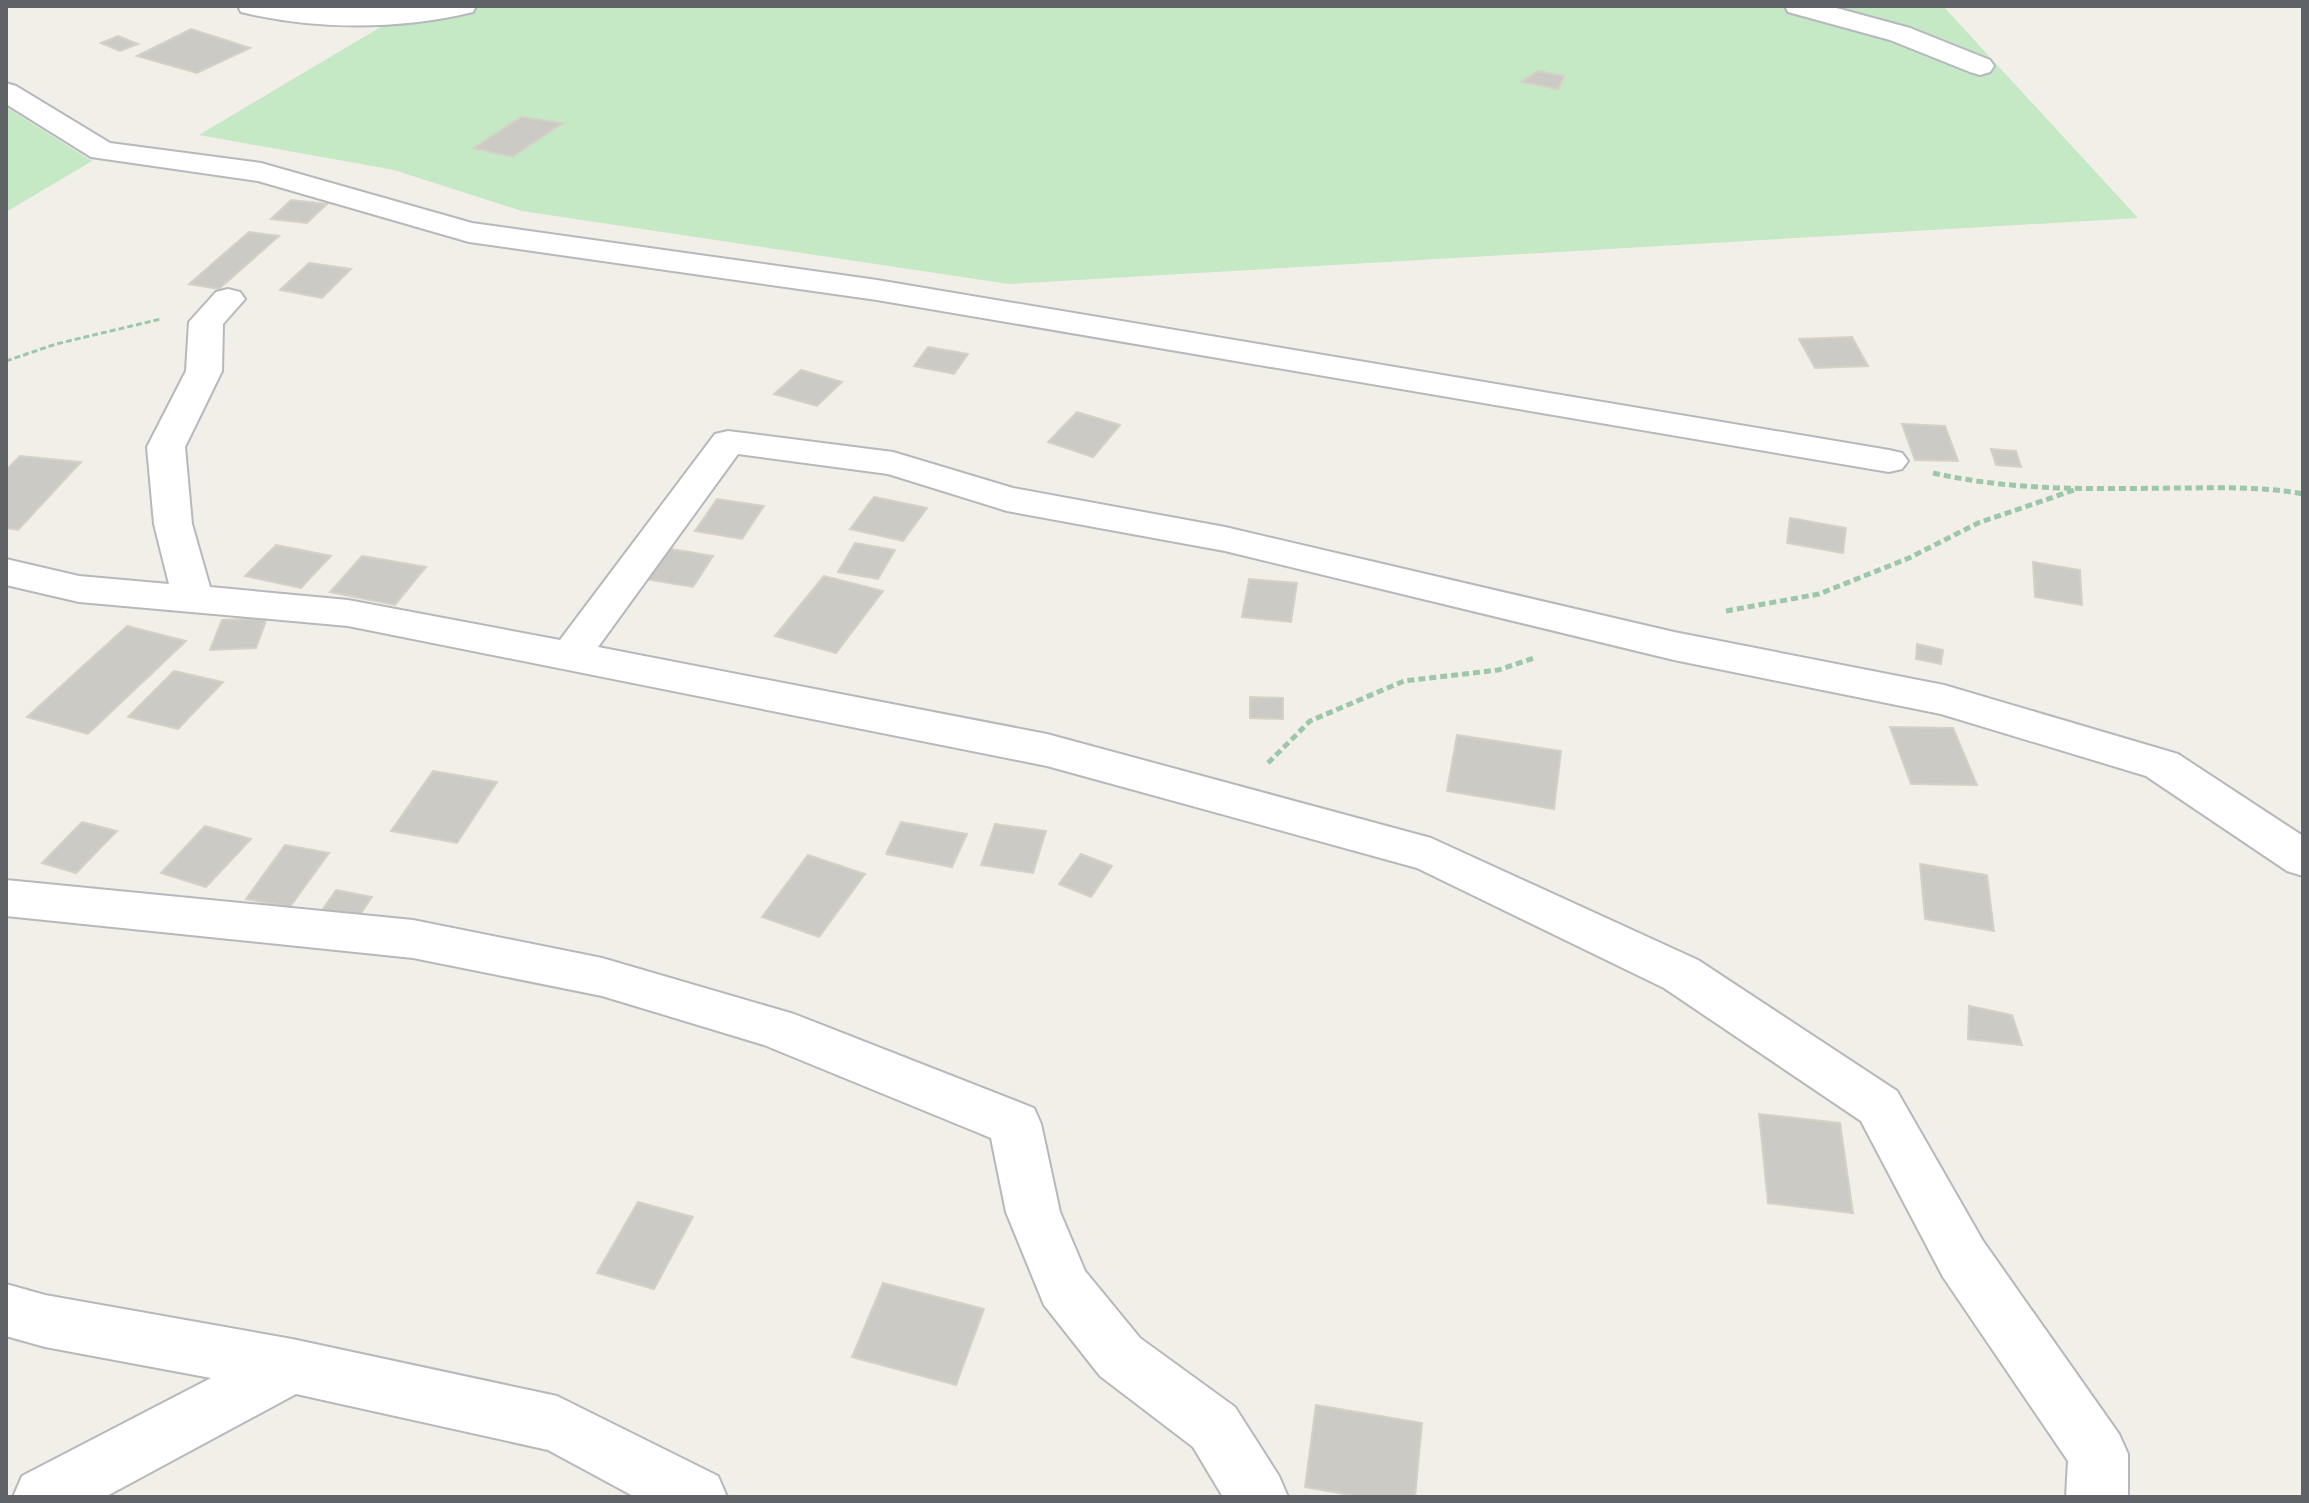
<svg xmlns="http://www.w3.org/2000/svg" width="2309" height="1503" font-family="'Nunito Sans',sans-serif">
  <rect width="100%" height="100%" fill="#f1efe8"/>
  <g fill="#c5e8c5">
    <polygon points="416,6 1943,6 2138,218 1009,284 522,211 394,170 199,135"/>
    <polygon points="6,107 92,161 6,212"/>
  </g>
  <g fill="#cccac5" stroke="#d6d1c6" stroke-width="2">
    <polygon points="191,29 250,48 197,73 137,56"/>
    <polygon points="118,36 138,44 120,51 101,43"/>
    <polygon points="1538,71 1564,76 1558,89 1521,82"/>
    <polygon points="521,117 563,123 512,157 474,148"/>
    <polygon points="291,200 327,204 307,223 271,219"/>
    <polygon points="249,232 279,236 219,289 189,284"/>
    <polygon points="309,263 351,269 322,298 280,290"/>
    <polygon points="1852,337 1868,366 1815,368 1799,339"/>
    <polygon points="928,347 968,354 954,374 914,366"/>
    <polygon points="801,370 842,382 817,406 774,394"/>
    <polygon points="1077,412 1120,425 1093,457 1048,442"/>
    <polygon points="1902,424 1945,426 1958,461 1915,460"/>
    <polygon points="1991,449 2016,451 2021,467 1996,465"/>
    <polygon points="20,456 81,462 18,530 6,528 6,470"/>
    <polygon points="874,497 927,508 903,541 850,529"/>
    <polygon points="717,499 764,506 742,539 695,531"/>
    <polygon points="1790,518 1846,528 1843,553 1787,543"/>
    <polygon points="855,543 895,550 878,579 838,572"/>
    <polygon points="276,545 331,556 301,588 245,576"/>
    <polygon points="665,548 713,556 693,587 645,579"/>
    <polygon points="362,556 426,567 395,605 330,592"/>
    <polygon points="2033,562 2080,570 2082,605 2035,597"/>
    <polygon points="824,576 883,591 836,653 775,636"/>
    <polygon points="1249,579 1297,583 1291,622 1242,617"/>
    <polygon points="267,618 256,648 210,650 222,620"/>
    <polygon points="127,626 186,641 88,734 27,717"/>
    <polygon points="1917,644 1943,650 1941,664 1916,659"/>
    <polygon points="174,671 223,682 178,729 128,717"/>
    <polygon points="1250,697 1283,698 1283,719 1250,718"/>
    <polygon points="1890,727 1953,728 1977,785 1911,784"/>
    <polygon points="1457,735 1561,751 1554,809 1447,791"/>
    <polygon points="433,771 497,782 457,843 391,831"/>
    <polygon points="82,822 117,831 76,873 42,863"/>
    <polygon points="901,822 967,834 952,867 886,854"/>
    <polygon points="995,824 1046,831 1033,873 981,865"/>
    <polygon points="205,826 251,839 206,887 161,873"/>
    <polygon points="285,845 329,853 290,907 246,899"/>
    <polygon points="1081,854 1112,866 1091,897 1059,884"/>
    <polygon points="808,855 865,874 819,937 762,917"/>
    <polygon points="1920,864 1987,875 1994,931 1925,919"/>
    <polygon points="336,890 372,897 354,924 318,916"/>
    <polygon points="1969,1006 2012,1015 2022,1045 1968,1039"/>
    <polygon points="1759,1114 1840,1123 1853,1213 1768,1203"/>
    <polygon points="638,1202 693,1217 654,1289 597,1273"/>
    <polygon points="883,1283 984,1309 956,1385 852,1357"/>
    <polygon points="1316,1405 1422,1423 1415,1497 1361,1497 1305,1487"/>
  </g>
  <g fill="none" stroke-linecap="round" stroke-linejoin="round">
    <g stroke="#b5b8bc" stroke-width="4">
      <g id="minor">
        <path d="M238 6H476L473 12C399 30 315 30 241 12Z"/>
        <polygon points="1785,6 1829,6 1910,28 1990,60 1994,66 1990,72 1980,75 1970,72 1890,40 1788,12"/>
        <polygon points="6,83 16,86 110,143 261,163 472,223 877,280 1889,450 1902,453 1908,461 1902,469 1889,472 877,300 469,242 258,181 91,157 6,104"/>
        <polygon points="228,289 240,292 245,299 223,324 222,371 185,447 192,524 210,587 348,600 560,640 715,434 728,431 893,452 1013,488 1225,527 1674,632 1944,685 2178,754 2303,836 2303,876 2287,871 2146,776 1941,714 1674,660 1225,551 1007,511 888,474 738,454 598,647 1047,734 1431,838 1698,960 1897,1091 1983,1241 2119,1434 2128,1454 2128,1497 2066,1497 2068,1461 1943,1277 1861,1121 1664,988 1417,868 1047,766 348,626 79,602 6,585 6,559 79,576 169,584 154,524 147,447 186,371 189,322 216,292"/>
        <polygon points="6,880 413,920 602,958 794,1014 1034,1108 1041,1124 1060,1212 1085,1271 1140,1338 1235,1407 1279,1476 1288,1497 1223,1497 1193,1447 1100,1376 1044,1305 1006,1212 991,1138 764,1045 602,996 413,958 6,916"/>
        <polygon points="6,1284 45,1295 292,1339 557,1396 718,1476 727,1497 635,1497 548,1450 296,1394 105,1497 13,1497 22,1476 211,1378 45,1347 6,1336"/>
      </g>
    </g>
    <polyline stroke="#9cc7a9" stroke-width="3" stroke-dasharray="6 3" stroke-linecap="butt" points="6,361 56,344 161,319"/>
    <g stroke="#9cc7a9" stroke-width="5" stroke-dasharray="7 4" stroke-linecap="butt">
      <path d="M1933 473C2013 491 2092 489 2173 488 2216 488 2261 486 2303 494"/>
      <polyline points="1726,611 1819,594 1909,558 1978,523 2074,490"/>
      <polyline points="1268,763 1310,721 1404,681 1498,670 1534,658"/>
    </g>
    <use href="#minor" fill="#fff" fill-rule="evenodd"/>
  </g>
  <rect width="2309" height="1503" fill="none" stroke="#5f6368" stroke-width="16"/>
</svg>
